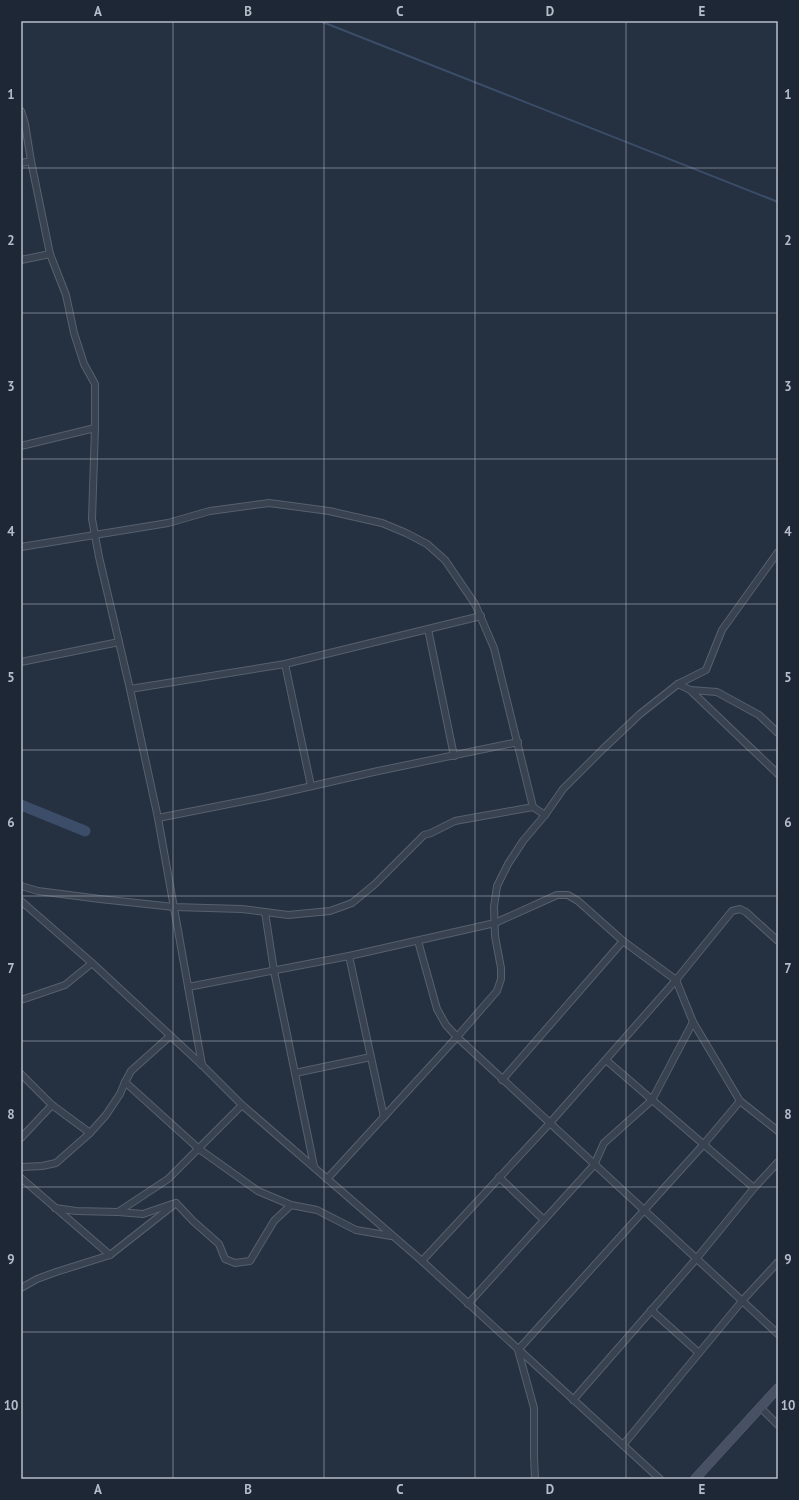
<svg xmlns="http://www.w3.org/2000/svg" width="799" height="1500" font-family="'PT Sans',sans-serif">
  <rect width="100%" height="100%" fill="#253040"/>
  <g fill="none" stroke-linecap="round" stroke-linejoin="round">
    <polyline stroke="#3b4d69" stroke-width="2" points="320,21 778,202"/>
    <polyline stroke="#3b4d69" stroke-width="11" points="21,805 85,831"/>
    <g stroke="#57606d" stroke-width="8">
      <g id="street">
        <polyline points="21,111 25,124 31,161 50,254 66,295 74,333 84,364 95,384 95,428 92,519 99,557 130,689 158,818 202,1065"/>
        <polyline points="21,163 31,161"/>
        <polyline points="21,260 50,254"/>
        <polyline points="21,446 95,428"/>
        <polyline points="21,547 168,523 210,511 269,503 329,511 382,523 406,533 427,544 445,560 475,604 494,648 533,807 545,815"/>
        <polyline points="428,629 454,756"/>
        <polyline points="21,662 119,642"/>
        <polyline points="285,664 311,786"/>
        <polyline points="678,684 690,690 717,692 759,715 778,733"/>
        <polyline points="130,689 285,664 481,616"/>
        <polyline points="690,690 778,774"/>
        <polyline points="158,818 264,797 378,771 518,742"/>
        <polyline points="21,886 38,891 100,899 174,907 242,909 288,915 330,911 352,903 375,884 424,835 431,833 455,821 533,807"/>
        <polyline points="21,901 92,963 202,1065 242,1105 422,1261 660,1479"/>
        <polyline points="265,912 274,971 314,1166"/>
        <polyline points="418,941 437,1009 446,1025 457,1037 778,1334"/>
        <polyline points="349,956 384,1117"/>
        <polyline points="188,987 349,956 495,923 557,895 568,895 578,901 623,941 676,980 693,1022 740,1101 778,1131"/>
        <polyline points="21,1000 65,985 92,963"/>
        <polyline points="606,1060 754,1188"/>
        <polyline points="295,1073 371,1057"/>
        <polyline points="21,1074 52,1105 90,1133"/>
        <polyline points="502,1080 623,941"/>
        <polyline points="125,1082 199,1149 258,1191 291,1205 317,1210 356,1230 391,1236"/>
        <polyline points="21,1138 52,1105"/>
        <polyline points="21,1167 42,1166 56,1163 90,1133 106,1115 120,1094 125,1082 131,1071 170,1036"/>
        <polyline points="499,1177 544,1220"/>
        <polyline points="21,1178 110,1255"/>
        <polyline points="327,1179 457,1037 497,991 501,979 501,968 495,936 494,907 497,886 508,864 523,841 545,815 563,789 603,749 640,714 678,684 706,670 722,630 778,552"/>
        <polyline points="176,1203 193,1221 219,1244 225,1259 235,1263 250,1261 274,1221 291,1205"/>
        <polyline points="55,1208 76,1211 118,1212 168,1179 242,1105"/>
        <polyline points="118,1212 143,1214 172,1204"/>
        <polyline points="422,1261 549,1124 676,980 732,911 740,909 746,912 778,941"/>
        <polyline points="21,1288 37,1279 56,1272 110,1255 176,1203"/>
        <polyline points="468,1304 594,1165 604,1143 652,1100 693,1022"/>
        <polyline points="651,1310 699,1353"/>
        <polyline points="573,1400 697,1258 754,1188 778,1162"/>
        <polyline points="760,1407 778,1425"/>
        <polyline points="623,1445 742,1301 778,1262"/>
        <polyline points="535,1479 534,1456 534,1408 518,1350 703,1145 740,1101"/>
      </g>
    </g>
    <g stroke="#57606d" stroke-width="10">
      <polyline id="secondary" points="695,1479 778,1388"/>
    </g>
    <use href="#street" stroke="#394250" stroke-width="6"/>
    <use href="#secondary" stroke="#475163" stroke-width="9"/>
  </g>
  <path fill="none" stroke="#b6bdca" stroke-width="1" stroke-opacity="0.55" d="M173 21V1479M324 21V1479M475 21V1479M626 21V1479M21 168H778M21 313H778M21 459H778M21 604H778M21 750H778M21 896H778M21 1041H778M21 1187H778M21 1332H778"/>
  <rect width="799" height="1500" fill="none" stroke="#1e2735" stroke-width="44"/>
  <rect x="22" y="22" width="755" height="1456" fill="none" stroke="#b6bdca" stroke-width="1.5"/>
  <g font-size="13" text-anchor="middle" font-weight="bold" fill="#b6bdca">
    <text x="98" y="16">A</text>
    <text x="248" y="16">B</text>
    <text x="400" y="16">C</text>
    <text x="550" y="16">D</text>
    <text x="702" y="16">E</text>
    <text x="11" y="99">1</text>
    <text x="788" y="99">1</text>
    <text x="11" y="245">2</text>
    <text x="788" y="245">2</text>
    <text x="11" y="391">3</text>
    <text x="788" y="391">3</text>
    <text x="11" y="536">4</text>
    <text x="788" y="536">4</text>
    <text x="11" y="682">5</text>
    <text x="788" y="682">5</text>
    <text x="11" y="827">6</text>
    <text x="788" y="827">6</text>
    <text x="11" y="973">7</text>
    <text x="788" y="973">7</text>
    <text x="11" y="1119">8</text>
    <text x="788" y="1119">8</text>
    <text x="11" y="1264">9</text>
    <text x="788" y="1264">9</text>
    <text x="11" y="1410">10</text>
    <text x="788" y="1410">10</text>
    <text x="98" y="1494">A</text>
    <text x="248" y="1494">B</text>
    <text x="400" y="1494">C</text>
    <text x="550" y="1494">D</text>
    <text x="702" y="1494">E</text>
  </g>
</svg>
